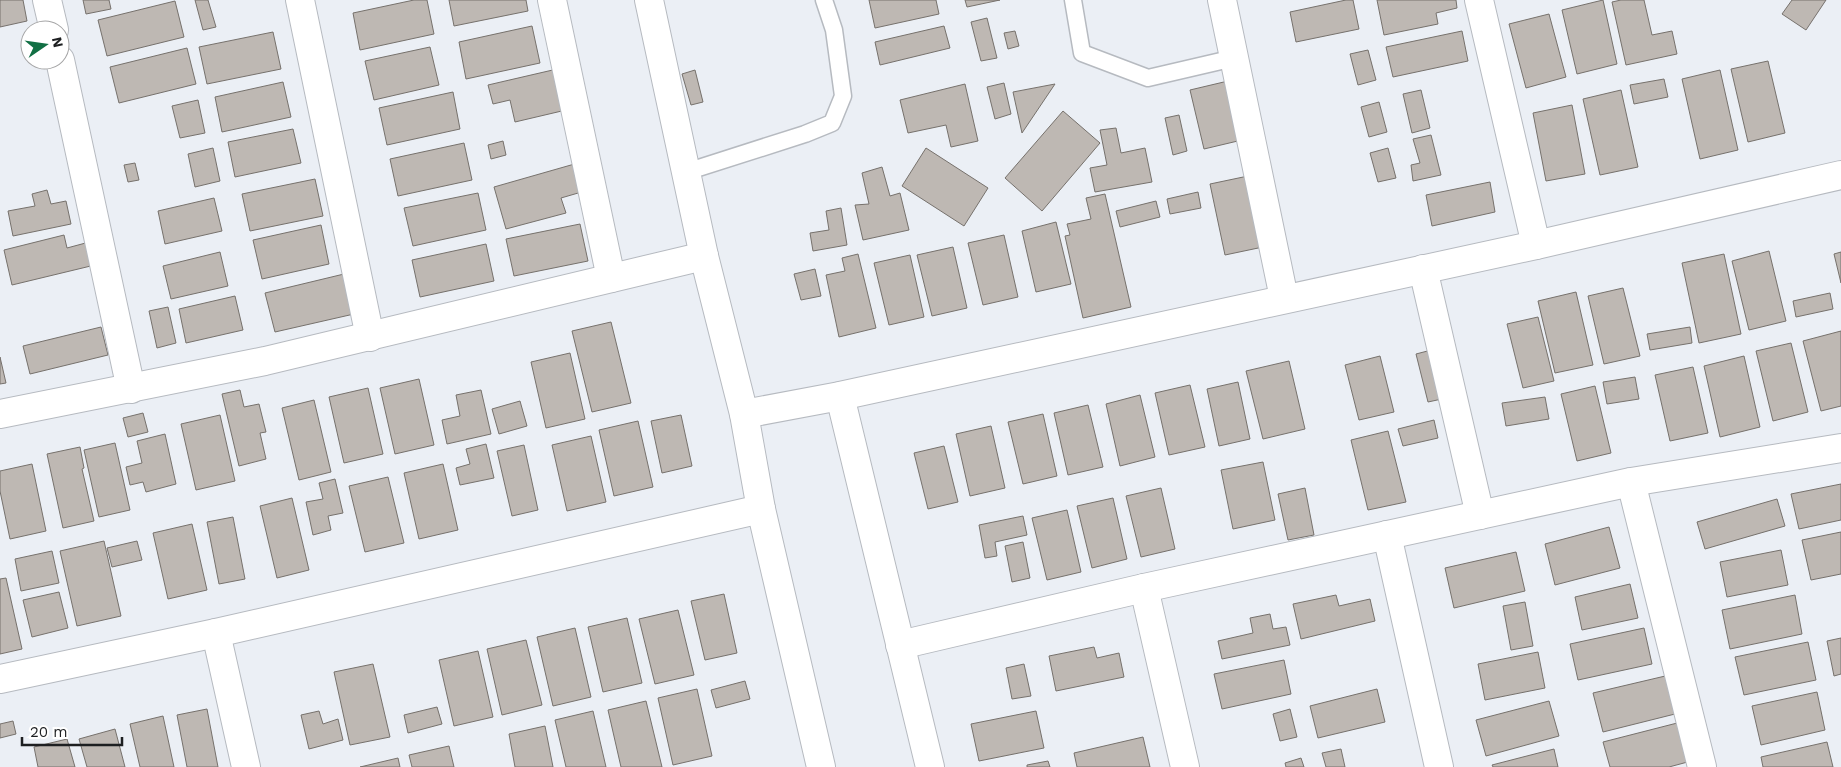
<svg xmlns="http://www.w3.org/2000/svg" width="1841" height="767" font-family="'Work Sans',sans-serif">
  <rect width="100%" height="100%" fill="#ebeff5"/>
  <g fill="#beb8b3" stroke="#76716c">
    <polygon points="0,0 23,0 27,21 0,27"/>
    <polygon points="83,0 109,0 111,9 86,14"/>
    <polygon points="195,0 208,0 216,27 203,30"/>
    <polygon points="414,0 427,0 434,34 360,50 353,13"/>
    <polygon points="449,0 526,0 528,11 454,26"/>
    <polygon points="869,0 936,0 939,14 875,28"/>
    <polygon points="965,0 1000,0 967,7"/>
    <polygon points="1346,0 1353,0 1359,29 1296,42 1290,12"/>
    <polygon points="1377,0 1456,0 1457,8 1436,13 1438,24 1384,35"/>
    <polygon points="1603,0 1617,64 1577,74 1562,10"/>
    <polygon points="1621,0 1644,0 1652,35 1672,31 1677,54 1626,65 1612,2"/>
    <polygon points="1792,0 1826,0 1806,30 1782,14"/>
    <polygon points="175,1 184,37 107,56 98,20"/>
    <polygon points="1549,14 1566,77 1526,88 1509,24"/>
    <polygon points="987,18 997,58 981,61 971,22"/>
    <polygon points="532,26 540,63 466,79 459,42"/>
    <polygon points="944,26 950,48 880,65 875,42"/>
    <polygon points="1015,31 1019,46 1008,49 1004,33"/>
    <polygon points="1462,31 1468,61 1393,77 1386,47"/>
    <polygon points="273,32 281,69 207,84 199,47"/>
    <polygon points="430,47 439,85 374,100 365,61"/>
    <polygon points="187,48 196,84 119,103 110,67"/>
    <polygon points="1368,50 1376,80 1358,85 1350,54"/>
    <polygon points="1768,61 1785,133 1748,142 1731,69"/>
    <polygon points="557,69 566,110 515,122 510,100 493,104 488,85"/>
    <polygon points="695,70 703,102 691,105 682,74"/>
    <polygon points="1720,70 1738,150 1700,159 1682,79"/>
    <polygon points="1664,79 1668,97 1634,104 1630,85"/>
    <polygon points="1228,81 1242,140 1204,149 1190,90"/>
    <polygon points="283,82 291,117 222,132 215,97"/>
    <polygon points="1004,83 1011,114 995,119 987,87"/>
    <polygon points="965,84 978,141 951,147 946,125 908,133 900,100"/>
    <polygon points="1055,84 1022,133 1013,92"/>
    <polygon points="1421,90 1430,128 1412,133 1403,94"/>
    <polygon points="1621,90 1638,167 1600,175 1583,99"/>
    <polygon points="453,92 460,129 387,145 379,108"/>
    <polygon points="198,100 205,133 180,138 172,106"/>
    <polygon points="1379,102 1387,132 1369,137 1361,107"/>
    <polygon points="1572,105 1585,174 1546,181 1533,113"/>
    <polygon points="1063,111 1100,143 1042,211 1005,178"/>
    <polygon points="1179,115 1187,151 1173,155 1165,118"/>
    <polygon points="1116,128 1121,153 1145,148 1152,182 1095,192 1090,168 1107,165 1100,130"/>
    <polygon points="293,129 301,163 235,177 228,142"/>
    <polygon points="1431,135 1441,175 1413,181 1411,165 1420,163 1413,139"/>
    <polygon points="503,141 506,155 491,159 488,145"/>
    <polygon points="464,143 472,180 398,196 390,159"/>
    <polygon points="213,148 220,181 195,187 188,154"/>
    <polygon points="926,148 988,188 964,226 902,186"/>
    <polygon points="1388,148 1396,178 1378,182 1370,153"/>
    <polygon points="135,163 139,180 128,182 124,165"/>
    <polygon points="578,163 585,191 561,198 566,213 506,229 494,187"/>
    <polygon points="882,167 890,196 900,193 909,230 863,240 855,205 869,204 862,173"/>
    <polygon points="1248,176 1263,247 1225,255 1210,184"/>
    <polygon points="315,179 323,216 250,231 242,194"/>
    <polygon points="1490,182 1495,212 1432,226 1426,195"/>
    <polygon points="47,190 51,204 66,201 71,224 13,236 8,211 35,206 32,194"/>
    <polygon points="1198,192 1201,208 1170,214 1167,199"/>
    <polygon points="478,193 486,230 413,246 404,208"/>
    <polygon points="1105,194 1131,307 1083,318 1065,236 1070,235 1067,224 1091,219 1086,198"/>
    <polygon points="214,198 222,231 165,244 158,211"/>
    <polygon points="1156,201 1160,217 1120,227 1116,211"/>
    <polygon points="841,208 847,245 813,251 810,233 829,230 826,211"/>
    <polygon points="1056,222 1071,284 1036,292 1022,231"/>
    <polygon points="580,224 588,261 514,276 506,239"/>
    <polygon points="321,225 329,264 262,279 253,240"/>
    <polygon points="64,235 67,248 93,241 99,264 12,285 4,250"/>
    <polygon points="1004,235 1018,297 983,305 968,243"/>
    <polygon points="486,244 494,281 420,297 412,260"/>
    <polygon points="953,247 967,308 932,316 917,255"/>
    <polygon points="1769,251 1786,321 1749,330 1732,261"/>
    <polygon points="220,252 228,286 171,299 163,266"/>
    <polygon points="1841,252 1841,283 1834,254"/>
    <polygon points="858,254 876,328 839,337 826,275 845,271 842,258"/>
    <polygon points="1724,254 1741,334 1699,343 1682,263"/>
    <polygon points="910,255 924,317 889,325 874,263"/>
    <polygon points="815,269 821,296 801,300 794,274"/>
    <polygon points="344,274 354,314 275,332 265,293"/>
    <polygon points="1623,288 1640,356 1604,364 1588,296"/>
    <polygon points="1576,292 1593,365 1555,373 1538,301"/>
    <polygon points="1830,293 1833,309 1796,317 1793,301"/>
    <polygon points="235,296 243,330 186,343 179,309"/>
    <polygon points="168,307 176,343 157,348 149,311"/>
    <polygon points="1538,317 1554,381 1523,388 1507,324"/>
    <polygon points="611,322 631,403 592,412 572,331"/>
    <polygon points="101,327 108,355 30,374 23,346"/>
    <polygon points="1690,327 1692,343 1650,350 1647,334"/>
    <polygon points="1841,331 1841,406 1821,411 1803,341"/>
    <polygon points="1791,343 1808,412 1773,421 1756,351"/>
    <polygon points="1439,348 1451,397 1428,402 1416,354"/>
    <polygon points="570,353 585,419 546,428 531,362"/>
    <polygon points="1380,356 1394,412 1359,420 1345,365"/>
    <polygon points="1744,356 1760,427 1720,437 1704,366"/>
    <polygon points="0,357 6,383 0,384"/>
    <polygon points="1289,361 1305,429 1263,439 1246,371"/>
    <polygon points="1693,367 1708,433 1670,441 1655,375"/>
    <polygon points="1635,377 1639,399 1607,404 1603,382"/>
    <polygon points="419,379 434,445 395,454 380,388"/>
    <polygon points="1238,382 1250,439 1219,446 1207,389"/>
    <polygon points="1190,385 1205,447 1169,455 1155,393"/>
    <polygon points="1595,386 1611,453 1577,461 1561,394"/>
    <polygon points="368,388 383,454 344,463 329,397"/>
    <polygon points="240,390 244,407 259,404 266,432 260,433 266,459 239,466 222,394"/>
    <polygon points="481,390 491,434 447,444 442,420 460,416 456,395"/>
    <polygon points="1140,395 1155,457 1120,466 1106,404"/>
    <polygon points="1545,397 1549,419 1506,426 1502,403"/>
    <polygon points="314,400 331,472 299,480 282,408"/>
    <polygon points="520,401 527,426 499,434 492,409"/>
    <polygon points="1088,405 1103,467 1068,475 1054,413"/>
    <polygon points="143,413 148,432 128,437 123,418"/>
    <polygon points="1043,414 1057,476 1023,484 1008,422"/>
    <polygon points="220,415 235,481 196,490 181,424"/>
    <polygon points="681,415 692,466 662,473 651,421"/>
    <polygon points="1434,420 1438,438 1403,446 1398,429"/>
    <polygon points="638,421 653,487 614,496 599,430"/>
    <polygon points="991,426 1005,488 970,496 956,434"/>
    <polygon points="1388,431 1406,502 1368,510 1351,440"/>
    <polygon points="165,434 176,484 146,492 143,482 130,485 126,467 142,463 137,441"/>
    <polygon points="591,436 606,502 567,511 552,445"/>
    <polygon points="115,443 130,510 99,517 84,450"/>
    <polygon points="486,444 494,478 460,485 456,468 470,464 466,449"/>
    <polygon points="524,445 538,510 512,516 497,451"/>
    <polygon points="944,446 958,502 928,509 914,453"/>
    <polygon points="80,447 84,468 82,469 94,521 63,528 47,454"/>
    <polygon points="1263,462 1275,520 1233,529 1221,470"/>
    <polygon points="32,464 46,531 10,539 0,491 0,471"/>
    <polygon points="443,464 458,530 419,539 404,473"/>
    <polygon points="388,477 404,543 365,552 349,486"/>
    <polygon points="335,479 343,513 328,516 331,530 313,535 306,502 323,499 319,483"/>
    <polygon points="1841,484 1841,520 1799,529 1791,494"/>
    <polygon points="1161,488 1175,549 1141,557 1126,496"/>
    <polygon points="1305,488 1314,535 1288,540 1278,494"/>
    <polygon points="292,498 309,570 277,578 260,506"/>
    <polygon points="1113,498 1127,559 1092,568 1077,506"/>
    <polygon points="1777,499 1785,526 1705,549 1697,522"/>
    <polygon points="1067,510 1081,572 1047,580 1032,518"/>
    <polygon points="1023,516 1027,535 995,542 997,556 985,558 979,525"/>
    <polygon points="233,517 245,579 219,584 207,522"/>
    <polygon points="192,524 207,590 168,599 153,533"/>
    <polygon points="1609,527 1620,568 1555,585 1545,544"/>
    <polygon points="1841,532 1841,574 1811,580 1802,540"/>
    <polygon points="104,541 121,616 77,626 60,551"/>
    <polygon points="137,541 142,560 112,567 107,548"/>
    <polygon points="1023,542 1030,578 1012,582 1005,546"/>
    <polygon points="1781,550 1788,585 1727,597 1720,562"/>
    <polygon points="52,551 59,583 21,591 15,559"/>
    <polygon points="1516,552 1525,591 1454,608 1445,568"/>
    <polygon points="6,578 22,649 0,654 0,579"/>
    <polygon points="1630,584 1638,618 1582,630 1575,597"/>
    <polygon points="59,592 68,628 32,637 23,600"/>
    <polygon points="724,594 737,653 705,660 691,601"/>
    <polygon points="1336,595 1339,606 1370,599 1375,621 1301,639 1293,604"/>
    <polygon points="1795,595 1802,634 1730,649 1722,610"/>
    <polygon points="1525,602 1533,646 1511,650 1503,606"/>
    <polygon points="678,610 694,675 655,684 639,619"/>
    <polygon points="1270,614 1273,629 1286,627 1290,645 1222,659 1218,641 1253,633 1250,618"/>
    <polygon points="627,618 642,683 603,692 588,627"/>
    <polygon points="575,628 591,697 553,706 537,637"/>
    <polygon points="1644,628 1652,664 1578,680 1570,644"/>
    <polygon points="1841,638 1841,674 1834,676 1827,641"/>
    <polygon points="526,640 542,705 502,715 487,649"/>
    <polygon points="1808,642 1816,680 1744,695 1735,657"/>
    <polygon points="1094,647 1097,658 1119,653 1124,677 1056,691 1049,656"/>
    <polygon points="478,651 493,717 454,726 439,660"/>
    <polygon points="1538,652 1545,688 1485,700 1478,664"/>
    <polygon points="1284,660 1291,694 1222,709 1214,674"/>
    <polygon points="373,664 390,737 350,745 334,672"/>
    <polygon points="1024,664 1031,696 1012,699 1006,668"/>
    <polygon points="1678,673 1687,711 1603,732 1593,693"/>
    <polygon points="745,681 750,699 716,708 711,690"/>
    <polygon points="697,689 712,756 673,765 658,698"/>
    <polygon points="1377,689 1385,722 1318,738 1310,706"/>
    <polygon points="1817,692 1825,730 1761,745 1752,706"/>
    <polygon points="646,701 662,767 621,767 608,710"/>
    <polygon points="1549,701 1559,736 1486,756 1476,720"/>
    <polygon points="437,707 442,724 408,733 404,715"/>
    <polygon points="207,709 218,767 187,767 177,715"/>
    <polygon points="1290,709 1297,737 1280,741 1273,714"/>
    <polygon points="319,711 323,724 338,719 343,740 309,749 301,715"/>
    <polygon points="593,711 606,767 566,767 555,720"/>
    <polygon points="1036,711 1044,748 979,761 971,724"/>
    <polygon points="163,716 174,767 140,767 130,724"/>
    <polygon points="13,721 16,734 0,738 0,724"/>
    <polygon points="1685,721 1695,760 1669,767 1610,767 1603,742"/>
    <polygon points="545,726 553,767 515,767 509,734"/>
    <polygon points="115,729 125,767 87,767 79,739"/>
    <polygon points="1143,737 1150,767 1077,767 1074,753"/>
    <polygon points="67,739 75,767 38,767 34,747"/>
    <polygon points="1827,742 1833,767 1763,767 1761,757"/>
    <polygon points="449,746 454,767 412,767 409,755"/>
    <polygon points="1341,749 1345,767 1326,767 1322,753"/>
    <polygon points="1554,749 1558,767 1493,767 1492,765"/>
    <polygon points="398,758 400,767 360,767"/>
    <polygon points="1301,758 1304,767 1286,767 1285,763"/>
    <polygon points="1048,761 1050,767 1027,767 1027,765"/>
  </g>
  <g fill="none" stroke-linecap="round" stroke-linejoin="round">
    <g stroke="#b6bac0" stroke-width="19">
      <g id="service">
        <polyline points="1073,0 1082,53 1148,78 1234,58"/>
        <polyline points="686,172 805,134 832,123 843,96 834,30 824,0"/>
      </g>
    </g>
    <g stroke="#b6bac0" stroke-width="30">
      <g id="minor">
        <polyline points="47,0 54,30"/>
        <polyline points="300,0 370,337"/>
        <polyline points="552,0 611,278"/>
        <polyline points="1222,0 1284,298"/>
        <polyline points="1479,0 1536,245"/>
        <polyline points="60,60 131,389"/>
        <polyline points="1423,269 1480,515"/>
        <polyline points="840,396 930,767"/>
        <polyline points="0,414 265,361 704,256"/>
        <polyline points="744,414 840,396 1536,245 1841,175"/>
        <polyline points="1631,482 1702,767"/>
        <polyline points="1387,535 1439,767"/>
        <polyline points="1144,588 1185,767"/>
        <polyline points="216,633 246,767"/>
        <polyline points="900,645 1144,588 1631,482 1841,448"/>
        <polyline points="0,679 216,633 761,509"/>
      </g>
    </g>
    <g stroke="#b6bac0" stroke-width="30">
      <polyline id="tertiary" points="649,0 704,256 744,414 761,509 821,767"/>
    </g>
    <use href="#service" stroke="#fff" stroke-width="16"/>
    <use href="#minor" stroke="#fff" stroke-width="28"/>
    <use href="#tertiary" stroke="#fff" stroke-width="28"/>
  </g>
  <g transform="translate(45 45) rotate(77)"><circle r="24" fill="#ffffff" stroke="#a5a5a6"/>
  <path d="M0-4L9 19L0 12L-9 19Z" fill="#116f44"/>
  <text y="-8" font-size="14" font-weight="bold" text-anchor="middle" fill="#1d1f21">N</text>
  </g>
  <path d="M22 737v8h100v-8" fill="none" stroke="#1d1f21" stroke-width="2.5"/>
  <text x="30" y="737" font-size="15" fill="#1d1f21" stroke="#ffffff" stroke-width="4" paint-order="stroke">20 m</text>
</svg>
